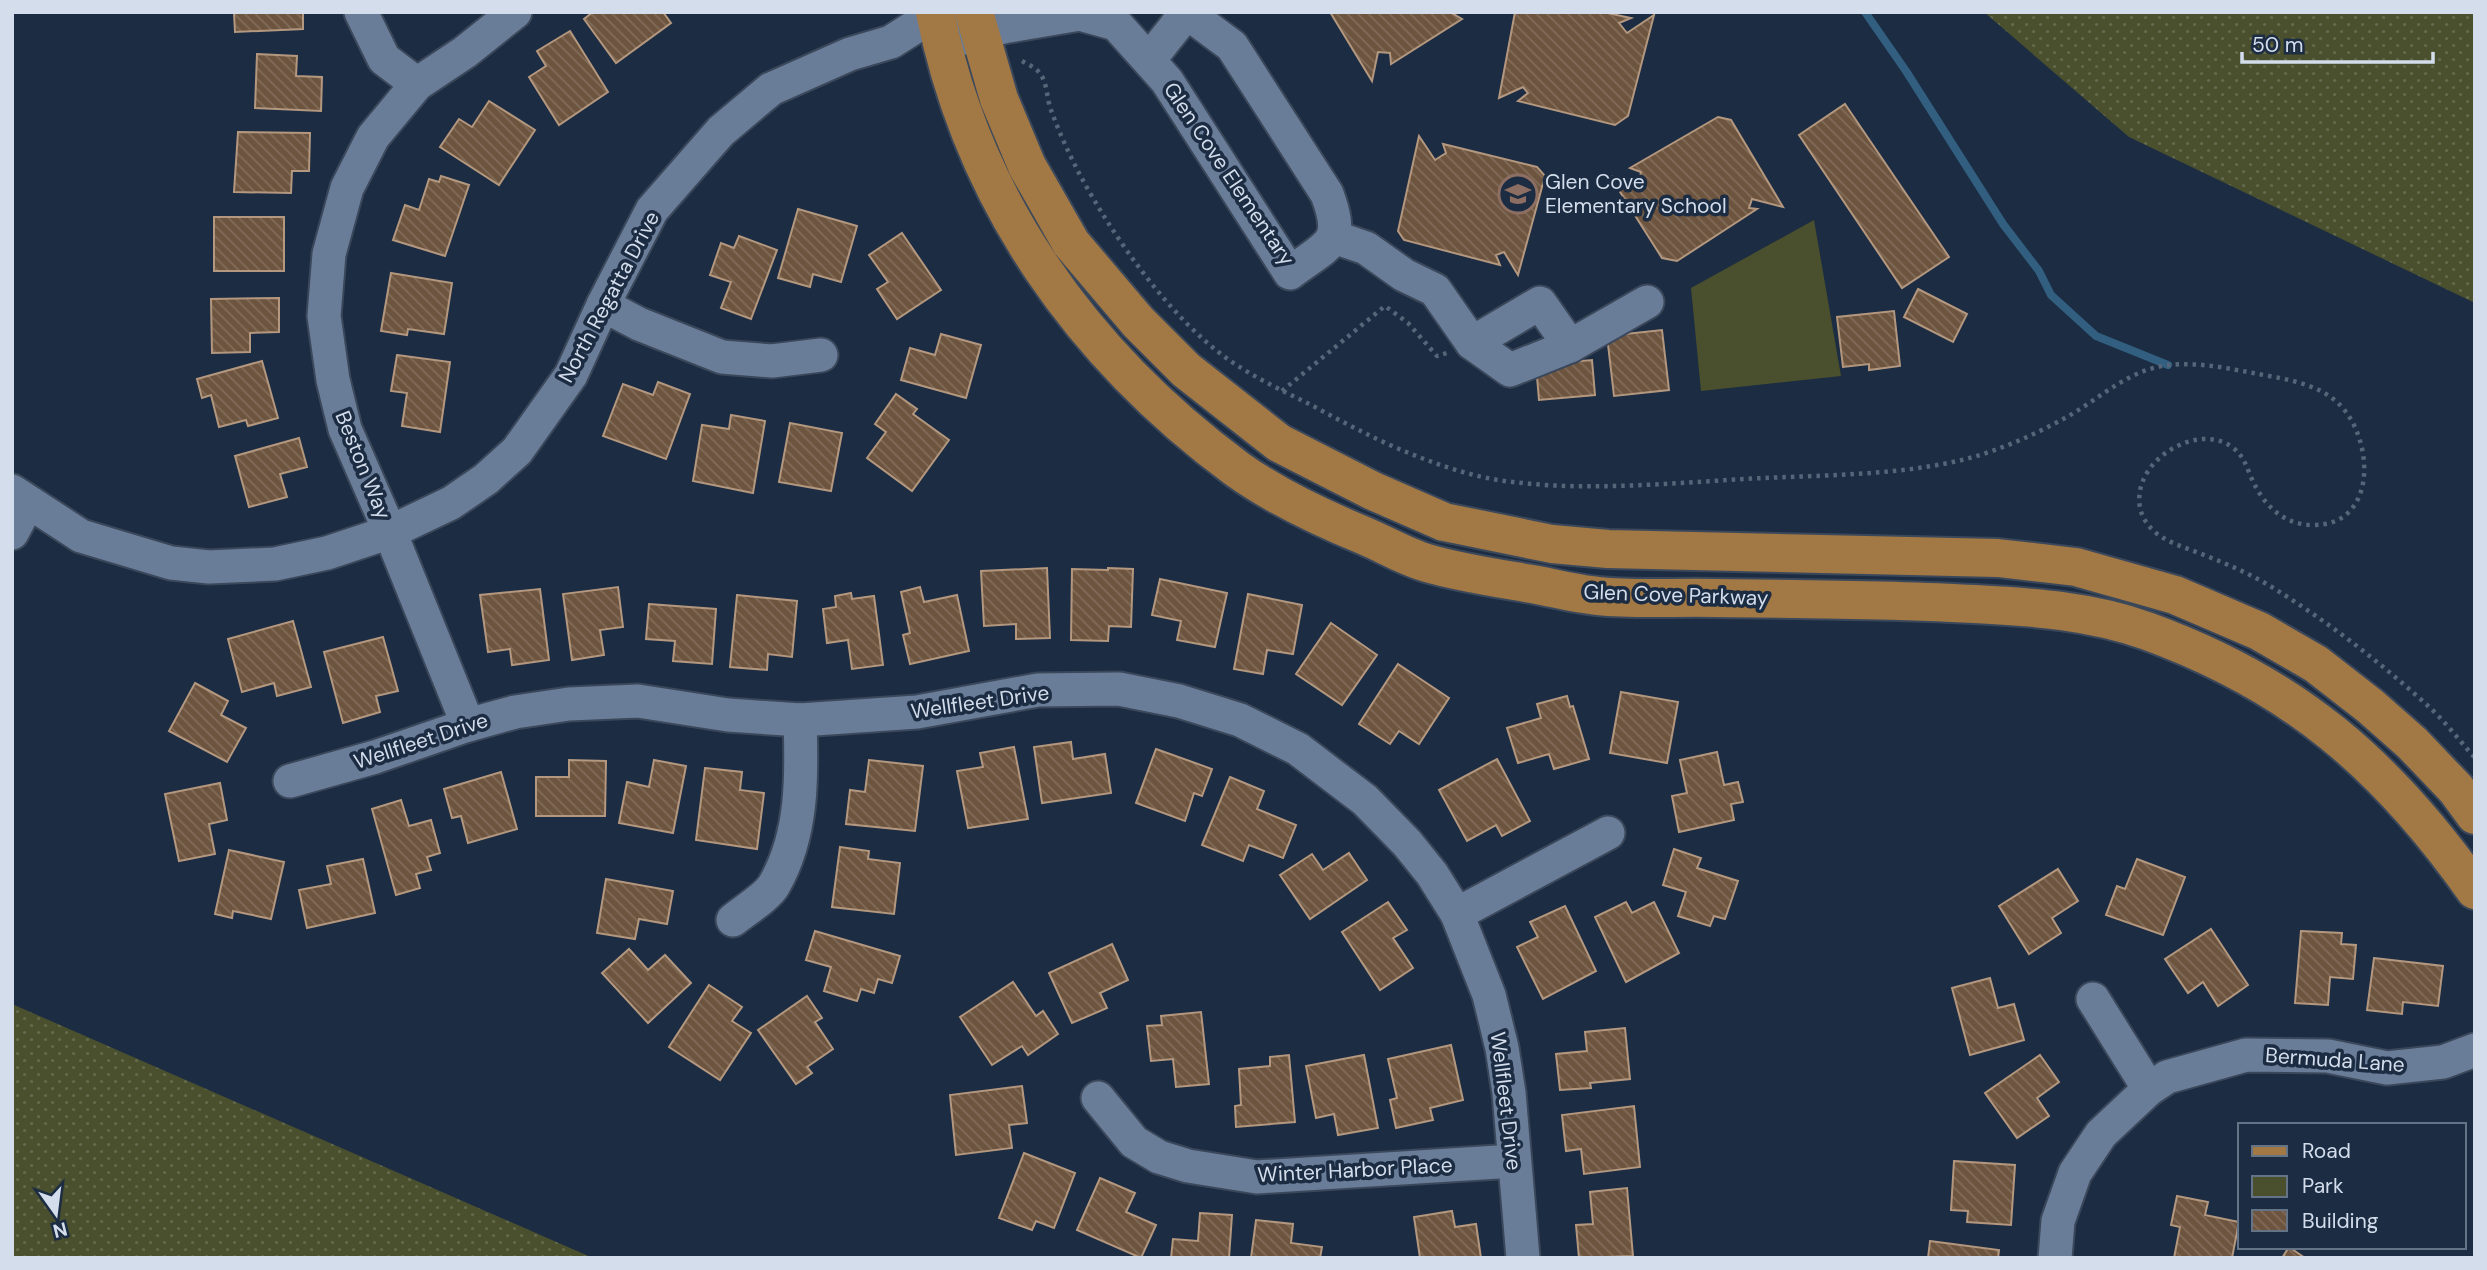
<svg xmlns="http://www.w3.org/2000/svg" width="2487" height="1270" font-family="'DM Sans',sans-serif">
  <defs>
    <pattern id="grass-dots" width="8" height="8" patternUnits="userSpaceOnUse" patternTransform="scale(1.75)"><rect width="8" height="8" fill="#4a502d"/><path d="M2 2h.1M6 6h.1" fill="none" stroke="#63694c" stroke-width="1.8" stroke-linecap="round"/></pattern>
    <pattern id="building-back-hatch" width="6" height="6" patternUnits="userSpaceOnUse" patternTransform="scale(1.75)"><rect width="6" height="6" fill="#6d543e"/><path d="M-1 5l2 2M0 0l6 6M5-1l2 2" fill="none" stroke="#816c5a"/></pattern>
  </defs>
  <rect width="100%" height="100%" fill="#1c2c42"/>
  <g fill="url(#grass-dots)">
    <polygon points="1984,12 2475,12 2475,303 2129,137"/>
    <polygon points="12,1004 593,1258 12,1258"/>
  </g>
  <polygon fill="#4a502d" points="1814,220 1841,376 1701,391 1691,288"/>
  <g fill="none" stroke-linecap="round" stroke-linejoin="round">
    <polyline stroke="#325f80" stroke-width="8" points="1865,12 1906,71 2003,224 2039,271 2051,295 2096,336 2168,365"/>
  </g>
  <g fill="url(#building-back-hatch)" stroke="#b3977f" stroke-width="2">
    <polygon points="244,12 303,12 303,29 235,32 234,13"/>
    <polygon points="593,12 663,12 671,23 616,63 584,19"/>
    <polygon points="1330,12 1450,12 1462,19 1391,64 1390,53 1378,52 1372,81"/>
    <polygon points="1515,12 1603,12 1631,18 1619,23 1627,33 1654,15 1628,116 1615,125 1518,101 1528,93 1523,87 1499,98"/>
    <polygon points="570,31 608,92 559,125 529,77 546,66 537,51"/>
    <polygon points="257,54 297,56 296,76 322,77 321,111 255,108"/>
    <polygon points="489,101 535,130 499,185 440,147 459,119 472,127"/>
    <polygon points="1845,104 1949,257 1902,288 1799,135"/>
    <polygon points="1718,117 1731,120 1783,207 1752,199 1749,208 1757,209 1677,261 1662,258 1610,176 1639,181 1641,172 1630,168"/>
    <polygon points="238,132 310,133 309,171 292,171 291,193 234,192"/>
    <polygon points="1419,136 1435,160 1446,153 1443,144 1537,167 1545,176 1518,275 1504,252 1496,255 1500,265 1404,240 1398,231"/>
    <polygon points="441,176 469,185 445,256 393,240 405,205 419,210 429,179 439,182"/>
    <polygon points="798,209 857,226 841,282 813,274 810,287 778,278"/>
    <rect x="214" y="217" width="70" height="54"/>
    <polygon points="902,233 941,290 897,319 877,289 888,282 869,255"/>
    <polygon points="739,236 777,250 751,319 721,308 731,282 710,275 721,243 734,248"/>
    <polygon points="391,273 452,283 444,334 408,329 407,335 381,331"/>
    <polygon points="1918,289 1967,314 1953,342 1904,317"/>
    <polygon points="279,298 279,332 250,333 250,352 212,353 211,299"/>
    <polygon points="1894,311 1900,366 1869,370 1869,364 1843,367 1837,317"/>
    <polygon points="1662,330 1669,390 1614,396 1607,336"/>
    <polygon points="941,334 981,345 966,398 901,380 910,348 935,355"/>
    <polygon points="397,355 450,362 440,432 402,426 407,393 391,391"/>
    <polygon points="1592,360 1595,395 1539,400 1536,365"/>
    <polygon points="262,361 278,418 248,426 246,420 219,427 211,395 202,398 197,379"/>
    <polygon points="658,382 690,394 666,459 603,436 623,384 653,395"/>
    <polygon points="896,394 917,409 913,414 949,440 912,491 867,458 886,432 875,424"/>
    <polygon points="731,415 765,421 753,493 693,481 702,425 729,429"/>
    <polygon points="790,423 842,433 831,491 779,482"/>
    <polygon points="299,438 307,467 280,474 287,497 249,507 235,456"/>
    <polygon points="1047,568 1050,638 1016,639 1016,624 984,626 981,571"/>
    <polygon points="1108,568 1133,569 1131,627 1109,626 1108,641 1071,640 1072,569 1108,570"/>
    <polygon points="1160,579 1227,593 1215,647 1177,640 1181,621 1152,615"/>
    <polygon points="618,587 623,627 600,630 604,655 572,660 563,594"/>
    <polygon points="920,587 924,602 957,595 969,651 910,664 903,635 910,633 901,592"/>
    <polygon points="540,589 549,660 512,665 510,649 488,652 480,595"/>
    <polygon points="851,593 852,599 874,596 883,665 852,669 848,640 827,643 823,609 836,607 835,596"/>
    <polygon points="1248,594 1302,605 1293,654 1267,650 1263,674 1234,669"/>
    <polygon points="737,595 797,601 792,657 768,654 767,670 730,667"/>
    <polygon points="649,604 716,609 712,664 673,661 675,641 646,639"/>
    <polygon points="293,621 311,687 277,696 274,683 242,692 228,639"/>
    <polygon points="1331,623 1377,655 1342,705 1296,674"/>
    <polygon points="383,637 398,691 376,696 380,712 343,723 324,652"/>
    <polygon points="1398,664 1449,698 1419,744 1399,731 1390,744 1359,724"/>
    <polygon points="195,683 228,701 221,715 246,728 227,762 169,731"/>
    <polygon points="1621,692 1678,702 1667,763 1610,753"/>
    <polygon points="1567,696 1570,707 1573,706 1589,759 1554,769 1549,754 1518,763 1507,728 1541,718 1537,704"/>
    <polygon points="1071,742 1073,759 1105,754 1111,793 1042,803 1034,747"/>
    <polygon points="1014,747 1028,819 968,828 957,771 983,767 980,753"/>
    <polygon points="1156,749 1212,769 1202,796 1194,793 1185,821 1136,803"/>
    <polygon points="1717,752 1724,785 1738,782 1743,802 1731,804 1734,820 1679,832 1672,796 1687,793 1680,760"/>
    <polygon points="1497,759 1530,821 1502,836 1496,825 1467,841 1439,790"/>
    <polygon points="569,760 606,761 605,816 536,816 536,777 569,777"/>
    <polygon points="654,760 686,766 673,833 619,823 627,782 649,787"/>
    <polygon points="869,760 923,766 915,831 846,824 850,790 865,792"/>
    <polygon points="705,768 742,772 740,790 764,793 757,849 696,840"/>
    <polygon points="501,772 517,829 468,843 461,816 452,818 444,789"/>
    <polygon points="1230,777 1264,791 1257,809 1296,825 1283,858 1249,845 1243,861 1202,845"/>
    <polygon points="220,783 227,820 209,824 215,854 179,861 165,794"/>
    <polygon points="401,800 409,826 431,820 440,853 427,857 431,870 416,874 420,888 396,895 372,809"/>
    <polygon points="840,847 869,851 868,859 900,863 894,914 832,907"/>
    <polygon points="1674,849 1701,858 1697,868 1738,881 1725,919 1714,916 1710,926 1678,916 1686,892 1663,885"/>
    <polygon points="229,850 284,862 271,919 233,911 232,918 215,914"/>
    <polygon points="1349,853 1367,880 1310,919 1280,875 1312,854 1323,870"/>
    <polygon points="363,859 375,913 307,928 299,890 331,884 327,866"/>
    <polygon points="2137,859 2185,877 2163,935 2106,915 2117,886 2125,889"/>
    <polygon points="2058,869 2078,901 2052,918 2061,933 2029,954 1999,906"/>
    <polygon points="606,879 673,891 667,924 639,919 635,939 597,933"/>
    <polygon points="1388,902 1407,930 1393,938 1413,968 1380,990 1342,932"/>
    <polygon points="1626,902 1632,913 1654,902 1679,953 1626,982 1595,917"/>
    <polygon points="1565,906 1596,971 1543,999 1517,947 1538,937 1530,922"/>
    <polygon points="2211,929 2248,985 2218,1006 2203,982 2188,993 2165,959"/>
    <polygon points="815,931 900,956 892,983 878,979 874,993 861,989 857,1001 824,991 831,967 806,960"/>
    <polygon points="2301,931 2342,933 2341,944 2356,945 2353,979 2330,977 2328,1005 2295,1003"/>
    <polygon points="1112,944 1128,980 1100,993 1107,1008 1072,1023 1049,973"/>
    <polygon points="629,949 648,970 665,955 691,983 648,1023 602,973"/>
    <polygon points="2374,958 2443,966 2438,1006 2403,1002 2402,1014 2367,1010"/>
    <polygon points="1990,978 1998,1008 2014,1004 2024,1040 1970,1055 1952,988"/>
    <polygon points="1013,982 1036,1016 1043,1011 1058,1034 1028,1055 1022,1046 992,1065 960,1017"/>
    <polygon points="709,985 742,1007 732,1021 751,1033 720,1080 669,1047"/>
    <polygon points="807,996 822,1018 815,1022 833,1049 807,1067 812,1073 796,1084 758,1030"/>
    <polygon points="1201,1012 1209,1084 1176,1087 1173,1059 1151,1061 1147,1026 1162,1025 1161,1016"/>
    <polygon points="1625,1028 1630,1079 1590,1083 1591,1088 1560,1090 1556,1054 1587,1051 1585,1032"/>
    <polygon points="1451,1045 1463,1100 1430,1108 1433,1120 1396,1128 1390,1100 1397,1098 1388,1059"/>
    <polygon points="1289,1055 1295,1122 1236,1127 1235,1106 1241,1105 1239,1069 1270,1066 1270,1057"/>
    <polygon points="1364,1055 1378,1128 1338,1135 1334,1114 1316,1118 1306,1066"/>
    <polygon points="2040,1055 2059,1082 2037,1098 2049,1116 2017,1138 1985,1093"/>
    <polygon points="1022,1086 1027,1123 1009,1125 1012,1148 956,1155 950,1095"/>
    <polygon points="1634,1106 1640,1167 1584,1174 1581,1149 1566,1151 1562,1115"/>
    <polygon points="1024,1153 1075,1173 1054,1228 1036,1221 1032,1230 999,1218"/>
    <polygon points="1954,1161 2015,1165 2011,1225 1967,1222 1968,1211 1951,1210"/>
    <polygon points="1100,1178 1135,1193 1126,1212 1156,1225 1141,1258 1077,1230"/>
    <polygon points="1627,1188 1633,1256 1579,1258 1576,1225 1593,1224 1590,1192"/>
    <polygon points="2177,1196 2208,1202 2205,1215 2239,1222 2232,1258 2174,1258 2180,1227 2171,1225"/>
    <polygon points="1452,1211 1455,1227 1476,1224 1481,1258 1420,1258 1414,1217"/>
    <polygon points="1200,1213 1232,1215 1229,1258 1171,1258 1173,1239 1198,1241"/>
    <polygon points="1256,1220 1293,1224 1291,1243 1322,1247 1320,1258 1251,1258"/>
    <polygon points="1930,1241 1999,1250 1998,1258 1928,1258"/>
    <polygon points="2289,1247 2305,1258 2282,1258"/>
  </g>
  <g fill="none" stroke-linecap="round" stroke-linejoin="round">
    <g stroke="#3b485b" stroke-width="37">
      <g id="minor">
        <polyline points="361,12 384,59 417,84"/>
        <path d="M956 40 1003 27 1080 14 1116 24 1167 81 1290 273C1328 244 1346 245 1327 194L1232 46 1197 20 1180 12"/>
        <polyline points="1149,60 1187,12"/>
        <polyline points="1334,237 1366,248 1404,275 1435,290 1472,343 1510,370 1570,346 1647,302"/>
        <polyline points="603,305 639,324 722,357 772,361 821,355"/>
        <polyline points="1472,343 1540,303 1570,346"/>
        <polyline points="12,491 81,536 171,563 209,567 275,564 327,553 390,532 451,503 486,479 517,451 571,375 603,305 652,210 721,131 771,89 850,54 891,42 935,14 947,12"/>
        <polyline points="12,533 28,503"/>
        <polyline points="468,725 390,532 345,429 333,380 324,316 329,254 347,188 373,137 417,84 465,52 515,12"/>
        <polyline points="290,781 375,757 468,725 515,712 569,704 638,701 728,715 800,720 917,712 1038,690 1119,689 1179,701 1240,720 1298,749 1365,800 1407,843 1432,874 1457,914 1489,995 1502,1048 1509,1093 1523,1258"/>
        <polyline points="1457,914 1608,833"/>
        <path d="M733 920C744 911 768 896 774 885 803 835 802 776 800 720"/>
        <polyline points="2093,999 2149,1089"/>
        <polyline points="1098,1098 1134,1142 1159,1157 1188,1166 1257,1177 1514,1161"/>
        <polyline points="2055,1258 2058,1221 2075,1173 2101,1134 2149,1089 2167,1077 2246,1055 2328,1056 2387,1068 2443,1062 2475,1050"/>
      </g>
    </g>
    <g stroke="#3b485b" stroke-width="42">
      <g id="major">
        <path d="M935 12C973 202 1083 355 1237 469 1276 497 1321 518 1365 536 1386 545 1406 557 1427 563 1461 573 1497 578 1532 584 1554 588 1576 594 1598 596 1636 600 1676 597 1714 598 1801 599 1888 599 1975 604 2033 607 2092 611 2147 631 2293 684 2386 764 2475 890"/>
        <polyline points="974,12 999,99 1027,166 1071,243 1138,322 1186,370 1279,443 1373,491 1444,522 1552,544 1608,549 1998,558 2076,567 2175,595 2259,631 2316,664 2370,706 2412,743 2456,789 2475,815"/>
      </g>
    </g>
    <g stroke="#576579" stroke-width="4.5" stroke-dasharray="3.5 5" stroke-linecap="butt">
      <path d="M1022 61C1029 65 1037 68 1041 75 1047 83 1047 100 1051 110 1059 132 1069 154 1080 175 1114 238 1170 318 1229 360 1255 378 1285 392 1313 406 1341 421 1369 436 1399 449 1435 464 1474 478 1513 482 1595 492 1681 482 1764 478 1830 475 1901 475 1966 459 2000 450 2034 435 2065 418 2100 399 2128 369 2170 365 2198 362 2226 368 2253 373 2279 378 2311 382 2332 398 2374 428 2382 526 2313 525 2282 525 2262 503 2251 477 2246 465 2243 455 2232 447 2200 424 2146 454 2140 491 2137 508 2143 522 2156 533 2169 543 2184 547 2199 553 2225 563 2251 574 2275 589 2328 622 2380 662 2427 705 2444 720 2459 740 2475 758"/>
      <polyline points="1282,391 1385,306 1408,323 1437,356 1447,353"/>
    </g>
    <use href="#minor" stroke="#6a7d98" stroke-width="33"/>
    <use href="#major" stroke="#a27844" stroke-width="38"/>
  </g>
  <defs>
    <g id="school-ring" transform="scale(2.0125)"><circle r="9.5" fill="#1c2c42" stroke="#8d6e63" stroke-width="1.5"/><path d="M0-5L7-2L0 1L-7-2ZM-4 1L0 2.5L4 1V4Q0 6-4 4Z" fill="#8d6e63"/></g>
  </defs>
  <g fill-rule="evenodd">
    <use href="#school-ring" x="1518" y="194"/>
  </g>
  <g text-anchor="middle" dominant-baseline="central" stroke-width="7" stroke-linejoin="round" paint-order="stroke">
    <g font-size="21" fill="#d3ddec" stroke="#1c2c42">
      <text transform="translate(1229 174) rotate(56)">Glen Cove Elementary</text>
      <text transform="translate(609 297) rotate(-62)">North Regatta Drive</text>
      <text transform="translate(363 465) rotate(68)">Beston Way</text>
      <text transform="translate(1676 595) rotate(2)">Glen Cove Parkway</text>
      <text transform="translate(980 702) rotate(-8)">Wellfleet Drive</text>
      <text transform="translate(421 741) rotate(-18)">Wellfleet Drive</text>
      <text transform="translate(2335 1060) rotate(4)">Bermuda Lane</text>
      <text transform="translate(1506 1101) rotate(83)">Wellfleet Drive</text>
      <text transform="translate(1355 1170) rotate(-3)">Winter Harbor Place</text>
    </g>
    <g font-size="21" fill="#d3ddec" stroke="#1c2c42" text-anchor="start">
      <text x="1545" y="182">Glen Cove<tspan x="1545" dy="24">Elementary School</tspan></text>
    </g>
  </g>
  <rect width="2487" height="1270" fill="none" stroke="#d3ddec" stroke-width="28"/>
  <rect x="2238" y="1123" width="228" height="126" fill="#1c2c42" stroke="#657386" stroke-width="2"/>
  <rect x="2252" y="1146" width="35" height="10" fill="#a27844" stroke="#657386" stroke-width="2"/>
  <text x="2302" y="1158" font-size="21" fill="#d3ddec">Road</text>
  <rect x="2252" y="1176" width="35" height="21" fill="#4a502d" stroke="#657386" stroke-width="2"/>
  <text x="2302" y="1193" font-size="21" fill="#d3ddec">Park</text>
  <rect x="2252" y="1210" width="35" height="21" fill="url(#building-back-hatch)" stroke="#657386" stroke-width="2"/>
  <text x="2302" y="1228" font-size="21" fill="#d3ddec">Building</text>
  <g transform="translate(56 1214) rotate(166)" stroke="#1c2c42" stroke-width="5" paint-order="stroke">
  <path d="M0-5L12 26L0 18L-12 26Z" fill="#d3ddec"/>
  <text y="-10" font-size="19" font-weight="bold" text-anchor="middle" fill="#d3ddec">N</text>
  </g>
  <path d="M2242 52v10h191v-10" fill="none" stroke="#d3ddec" stroke-width="3.5"/>
  <text x="2252" y="52" font-size="21" fill="#d3ddec" stroke="#1c2c42" stroke-width="5" paint-order="stroke">50 m</text>
</svg>
